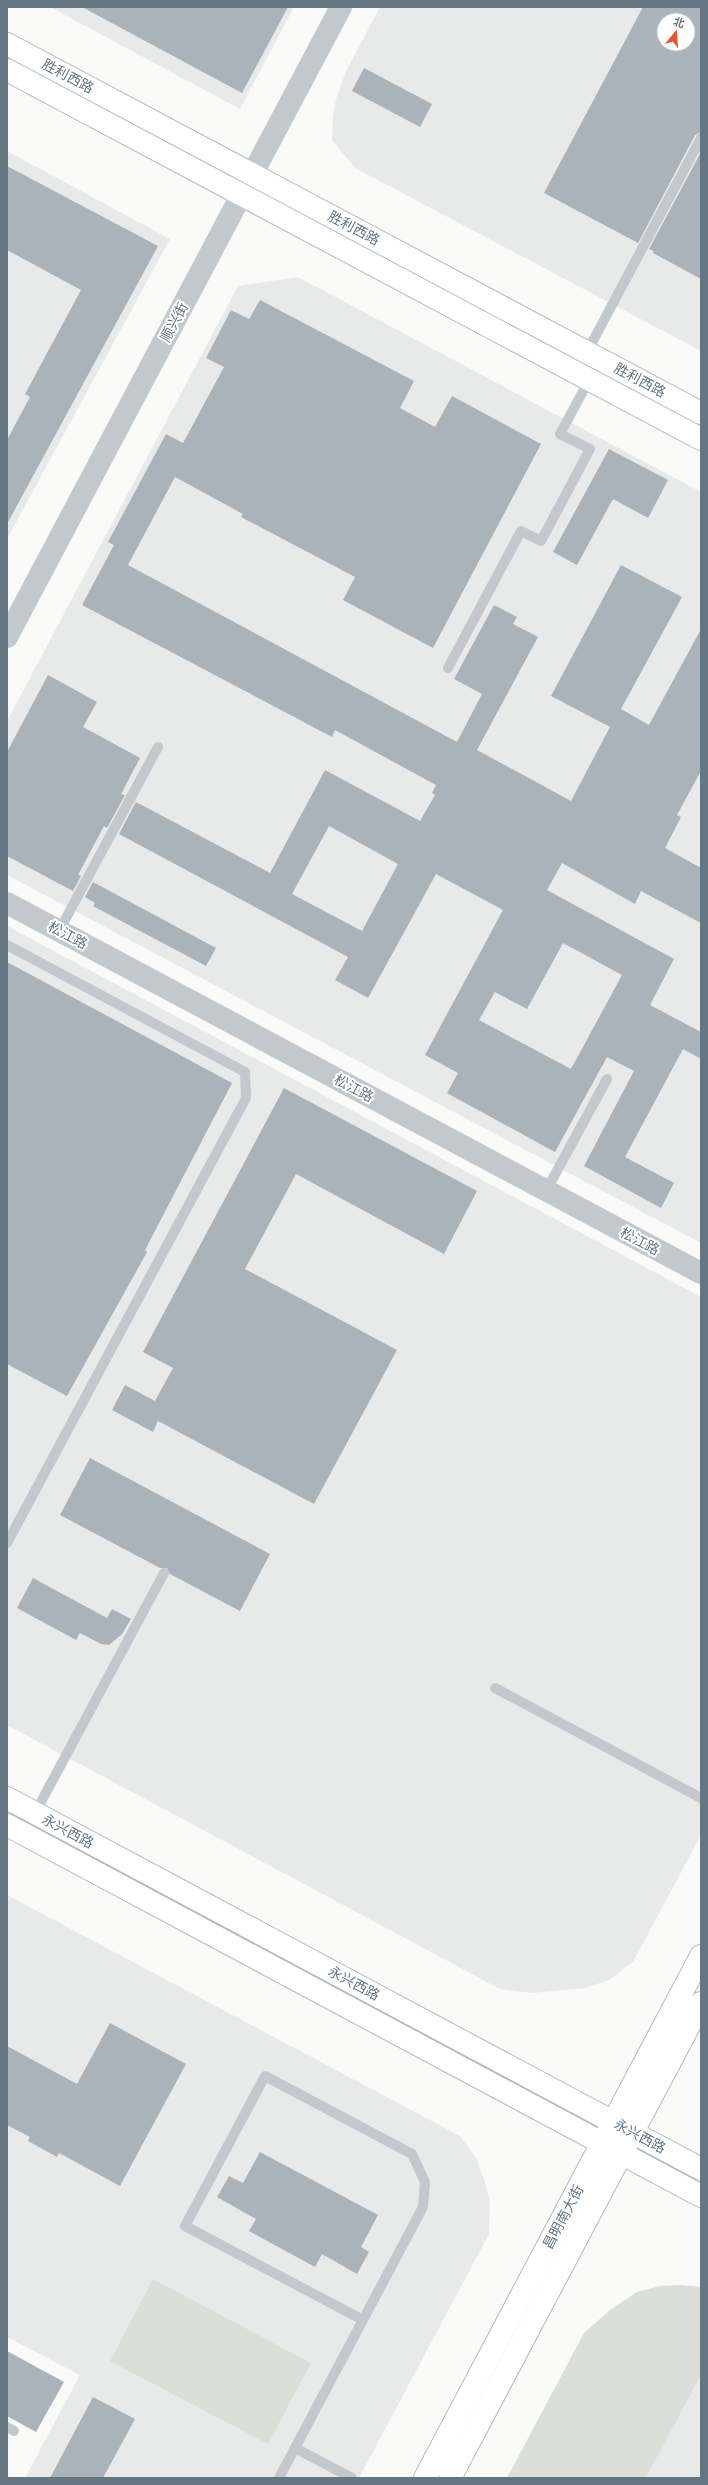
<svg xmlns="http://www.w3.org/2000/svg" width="708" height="2485" viewBox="0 0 708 2485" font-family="Overpass,'Noto Sans SC',sans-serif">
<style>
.built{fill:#e8e9e9;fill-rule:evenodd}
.green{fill:#dadfd7}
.building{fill:#aab3b9;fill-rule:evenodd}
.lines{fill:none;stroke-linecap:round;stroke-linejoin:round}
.secondary-casing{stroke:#b3babf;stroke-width:24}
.service{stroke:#c3c8cc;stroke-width:10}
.tertiary{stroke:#c3c8cc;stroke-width:22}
.secondary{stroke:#fff;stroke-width:22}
.labels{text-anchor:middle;stroke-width:4;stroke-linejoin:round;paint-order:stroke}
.street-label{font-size:14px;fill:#657683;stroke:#fff}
</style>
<rect width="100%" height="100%" fill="#fafaf8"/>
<path class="built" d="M50 7H294L240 109Z
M380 7H701V351L355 168 332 140 333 117 336 99 346 71ZM664 20H688V44H664Z
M7 151 170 239 7 539Z
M298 277 701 492V1243L7 875V721L238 286Z
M7 926 701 1297V1835L633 1962 609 1980 585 1988 532 1993 500 1989 7 1725Z
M7 1895 460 2136 476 2158 485 2182 490 2202 489 2234 359 2478H25L80 2375 7 2337Z
M701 2375V2478H646Z"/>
<path class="green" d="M153 2279 311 2363 268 2444 110 2361Z
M680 2285 701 2287V2375L646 2478H507L584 2333 610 2310 637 2292 660 2286Z"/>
<path class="building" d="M82 7H288L242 93Z
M643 7H701V132L695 135 638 243 544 193ZM664 20H688V44H664Z
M364 68 432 104 420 127 352 91Z
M701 152V279L653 253 654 251 649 249Z
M7 166 158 246 7 524V440L30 397 25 394 81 290 7 250Z
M260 300 414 381 400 408 435 427 452 396 541 444 433 648 343 600 355 577 241 517 243 514 175 477 128 565 457 742 482 694 454 679 494 605 517 617 513 624 538 637 477 750 571 801 610 727 551 696 621 565 682 597 621 709 649 725 701 629V771L677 815 681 817 665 848 701 868V923L641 891 635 904 562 863 547 890 674 959 650 1005 701 1032V1059L683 1049 625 1157 674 1183 661 1208 584 1166 634 1071 607 1057 555 1152 447 1093 458 1073 425 1055 503 910 436 874 368 998 335 980 348 957 119 834 136 802 270 873 325 770 420 821 435 795 432 793 436 785 335 730 332 737 82 605 114 545 108 542 166 434 183 443 224 367 206 358 231 310 249 319ZM329 826 398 864 362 931 292 894ZM563 943 622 975 571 1069 479 1020 495 992 527 1009Z
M609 449 668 480 648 518 613 499 577 565 553 552Z
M48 675 97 702 83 727 140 758 121 794 125 795 107 828 104 826 78 875 81 876 73 891 7 856V752Z
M93 882 216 948 206 966 93 906 95 903 85 897Z
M7 962 232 1083 145 1250 147 1252 67 1396 7 1364Z
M284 1088 477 1191 444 1254 296 1174 245 1269 397 1350 314 1504 158 1421 153 1432 112 1410 125 1385 155 1401 173 1368 143 1352Z
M90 1458 270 1554 240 1611 170 1574 167 1568H160L60 1515Z
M33 1578 107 1618 112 1609 131 1619 122 1634 109 1645 101 1644 80 1633 76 1640 17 1608Z
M110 2023 186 2064 120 2186 59 2153 57 2157 28 2141 30 2137 7 2125V2046L77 2084Z
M260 2152 378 2215 361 2247 369 2252 357 2274 322 2254 315 2267 249 2231 256 2219 217 2197 229 2176 243 2183Z
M7 2351 64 2382 36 2432 7 2416Z
M93 2397 135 2419 103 2478H50Z"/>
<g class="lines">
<defs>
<path id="secondary" d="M7 44 701 413
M7 70 701 439
M7 1798 701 2169
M7 1825 701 2196
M425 2478 701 1956
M450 2478 701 2003"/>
</defs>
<use href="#secondary" class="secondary-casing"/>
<path class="service" d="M587 352 701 138
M448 668 521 531 541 541 590 449 560 434 589 380
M59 931 158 747
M7 945 245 1072 246 1098 7 1543
M546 1191 607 1079
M495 1688 701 1798
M35 1813 164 1573
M7 2427 14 2431
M295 2448 352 2478
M279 2478 423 2207 425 2182 412 2154 265 2076 185 2226 363 2320"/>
<path class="tertiary" d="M7 637 341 7
M7 903 701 1273"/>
<use href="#secondary" class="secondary"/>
</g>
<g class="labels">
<g class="street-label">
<text transform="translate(68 76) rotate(28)" y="5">胜利西路</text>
<text transform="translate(354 228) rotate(28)" y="5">胜利西路</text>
<text transform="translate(174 322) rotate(-62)" y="5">顺兴街</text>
<text transform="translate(640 380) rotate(28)" y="5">胜利西路</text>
<text transform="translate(68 935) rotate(28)" y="5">松江路</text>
<text transform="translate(354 1088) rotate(28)" y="5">松江路</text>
<text transform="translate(640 1241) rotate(28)" y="5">松江路</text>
<text transform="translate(68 1831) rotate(28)" y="5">永兴西路</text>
<text transform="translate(354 1983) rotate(28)" y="5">永兴西路</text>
<text transform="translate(640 2136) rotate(28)" y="5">永兴西路</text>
<text transform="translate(563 2217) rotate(-62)" y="5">昌明南大街</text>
</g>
</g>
<rect width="708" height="2485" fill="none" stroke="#657683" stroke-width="16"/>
<g transform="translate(676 32) rotate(18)"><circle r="19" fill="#ffffff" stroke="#c1c8cd"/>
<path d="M0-3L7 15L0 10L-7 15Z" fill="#e4572e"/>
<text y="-6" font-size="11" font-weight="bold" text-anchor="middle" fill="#657683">北</text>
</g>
</svg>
